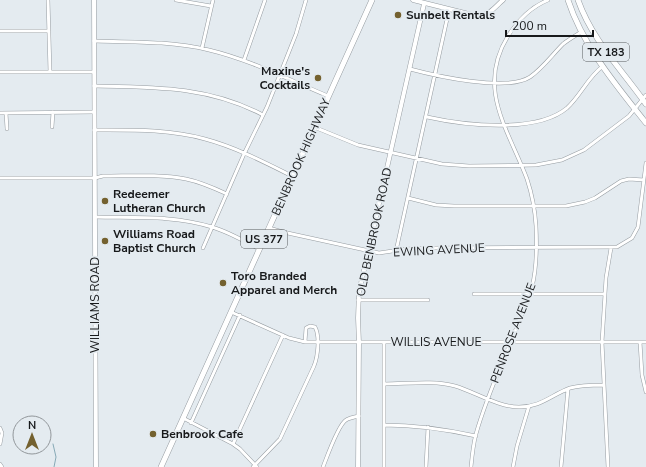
<svg xmlns="http://www.w3.org/2000/svg" width="646" height="467" viewBox="0 0 646 467" font-family="'Nunito Sans',sans-serif">
<style>
.lines{fill:none;stroke-linecap:round;stroke-linejoin:round}
.stream{stroke:#87a9b6;stroke-width:1}
.minor-casing{stroke:#969ca1;stroke-width:4}
.tertiary-casing{stroke:#969ca1;stroke-width:5}
.primary-casing{stroke:#969ca1;stroke-width:6}
.minor{stroke:#fff;stroke-width:3}
.tertiary{stroke:#fff;stroke-width:4}
.primary{stroke:#fff;stroke-width:5}
.poi-dot{fill:#74612f;stroke:#e4ebf0;stroke-width:1.5}
.labels{text-anchor:middle;stroke-width:3.5;stroke-linejoin:round;paint-order:stroke}
.shield{fill:#e4ebf0;stroke:#54585b;stroke-width:1}
.shield-label{font-size:11px;font-weight:bold;fill:#17191b}
.poi-label{font-size:12px;font-weight:bold;fill:#17191b;stroke:#e4ebf0;text-anchor:start}
.street-label{font-size:12px;fill:#17191b;stroke:#e4ebf0}
</style>
<rect width="100%" height="100%" fill="#e4ebf0"/>
<g class="lines">
<path class="stream" d="M53 444 56 457 54 467"/>
<defs>
<path id="minor" d="M48 0 50 72
M176 0 211 6
M0 31H49
M94 41C132 42 172 41 209 50 251 60 289 80 328 96
M202 48 213 0
M244 60 265 0
M410 69C436 76 507 92 530 77 543 68 552 55 563 44 568 40 575 36 581 32
M0 72H94
M94 86C154 87 209 86 263 115
M0 113 94 112
M6 113 7 129
M427 117C463 125 536 134 567 108 581 95 588 77 603 66
M52 127 53 112
M314 127 358 145 442 164 469 166 536 165 562 160 584 150 629 116 646 95
M94 130C131 130 169 129 205 139 235 147 264 162 292 176
M0 178H95L103 176C131 176 159 174 186 179 201 182 214 188 227 194
M408 198 436 205 454 206H566L585 202 595 198 621 181 629 179 644 180
M95 217C134 218 174 215 212 227 229 232 244 241 259 249
M269 228 283 232 379 253 406 249 433 248 617 247 632 238 638 227 646 163
M203 248 244 154 267 107 296 34 306 0
M396 251 449 10
M474 294H605
M358 300H428
M231 312 289 338 305 342H646
M640 342 642 375 646 392
M384 384C407 384 433 380 455 386 475 392 498 407 519 407 541 407 551 395 570 388 581 385 593 385 604 385
M183 418 233 444 240 449 257 467
M191 423 240 315
M384 425C417 425 444 429 476 436
M0 428 2 433 0 444
M233 444 283 335
M0 464 2 467
M253 467 280 439 314 366C318 356 320 336 315 327L310 326 306 328 305 342
M323 467C327 457 338 425 346 420 349 418 354 417 359 416
M384 467V342
M426 467 428 427
M471 467C472 456 473 445 476 434 486 398 502 364 516 329 521 315 528 301 532 287 537 267 537 246 536 226 535 210 532 194 527 179 508 129 476 88 508 36 518 20 531 7 548 0
M513 467 517 446 529 406
M561 467 568 389
M608 467 602 342 606 278 611 248"/>
<path id="tertiary" d="M94 0 96 467
M413 0 477 16C489 16 495 7 503 0
M358 467 359 343 358 318 359 292 424 4"/>
<path id="primary" d="M568 0C583 46 616 85 646 123
M578 0C592 40 622 70 646 104
M161 467 372 0"/>
</defs>
<use href="#minor" class="minor-casing"/>
<use href="#tertiary" class="tertiary-casing"/>
<use href="#primary" class="primary-casing"/>
<use href="#minor" class="minor"/>
<use href="#tertiary" class="tertiary"/>
<use href="#primary" class="primary"/>
</g>
<g class="poi-dot">
<circle cx="398" cy="15" r="4"/>
<circle cx="318" cy="78" r="4"/>
<circle cx="105" cy="201" r="4"/>
<circle cx="105" cy="241" r="4"/>
<circle cx="223" cy="283" r="4"/>
<circle cx="153" cy="434" r="4"/>
</g>
<g class="labels">
<g class="shield">
<rect x="583" y="43" width="46" height="18" rx="3"/>
<rect x="241" y="230" width="46" height="18" rx="3"/>
</g>
<g class="shield-label">
<text x="606" y="56">TX 183</text>
<text x="264" y="243">US 377</text>
</g>
<g class="poi-label">
<text x="406" y="19">Sunbelt Rentals</text>
<text x="310" y="75" text-anchor="end">Maxine's<tspan x="310" dy="14">Cocktails</tspan></text>
<text x="113" y="198">Redeemer<tspan x="113" dy="14">Lutheran Church</tspan></text>
<text x="113" y="238">Williams Road<tspan x="113" dy="14">Baptist Church</tspan></text>
<text x="231" y="280">Toro Branded<tspan x="231" dy="14">Apparel and Merch</tspan></text>
<text x="161" y="438">Benbrook Cafe</text>
</g>
<g class="street-label">
<text transform="translate(301 157) rotate(-66)" y="4">BENBROOK HIGHWAY</text>
<text transform="translate(374 232) rotate(-78)" y="4">OLD BENBROOK ROAD</text>
<text transform="translate(439 250) rotate(-3)" y="4">EWING AVENUE</text>
<text transform="translate(95 305) rotate(-90)" y="4">WILLIAMS ROAD</text>
<text transform="translate(513 333) rotate(-69)" y="4">PENROSE AVENUE</text>
<text x="436" y="346">WILLIS AVENUE</text>
</g>
</g>
<g transform="translate(32 435)"><circle r="19" fill="#e4ebf0" stroke="#92979b"/>
<path d="M0-3L7 15L0 10L-7 15Z" fill="#74612f"/>
<text y="-6" font-size="11" font-weight="bold" text-anchor="middle" fill="#17191b">N</text>
</g>
<path d="M506 30v6h87v-6" fill="none" stroke="#17191b" stroke-width="2"/>
<text x="512" y="30" font-size="12" fill="#17191b" stroke="#e4ebf0" stroke-width="3" paint-order="stroke">200 m</text>
</svg>
